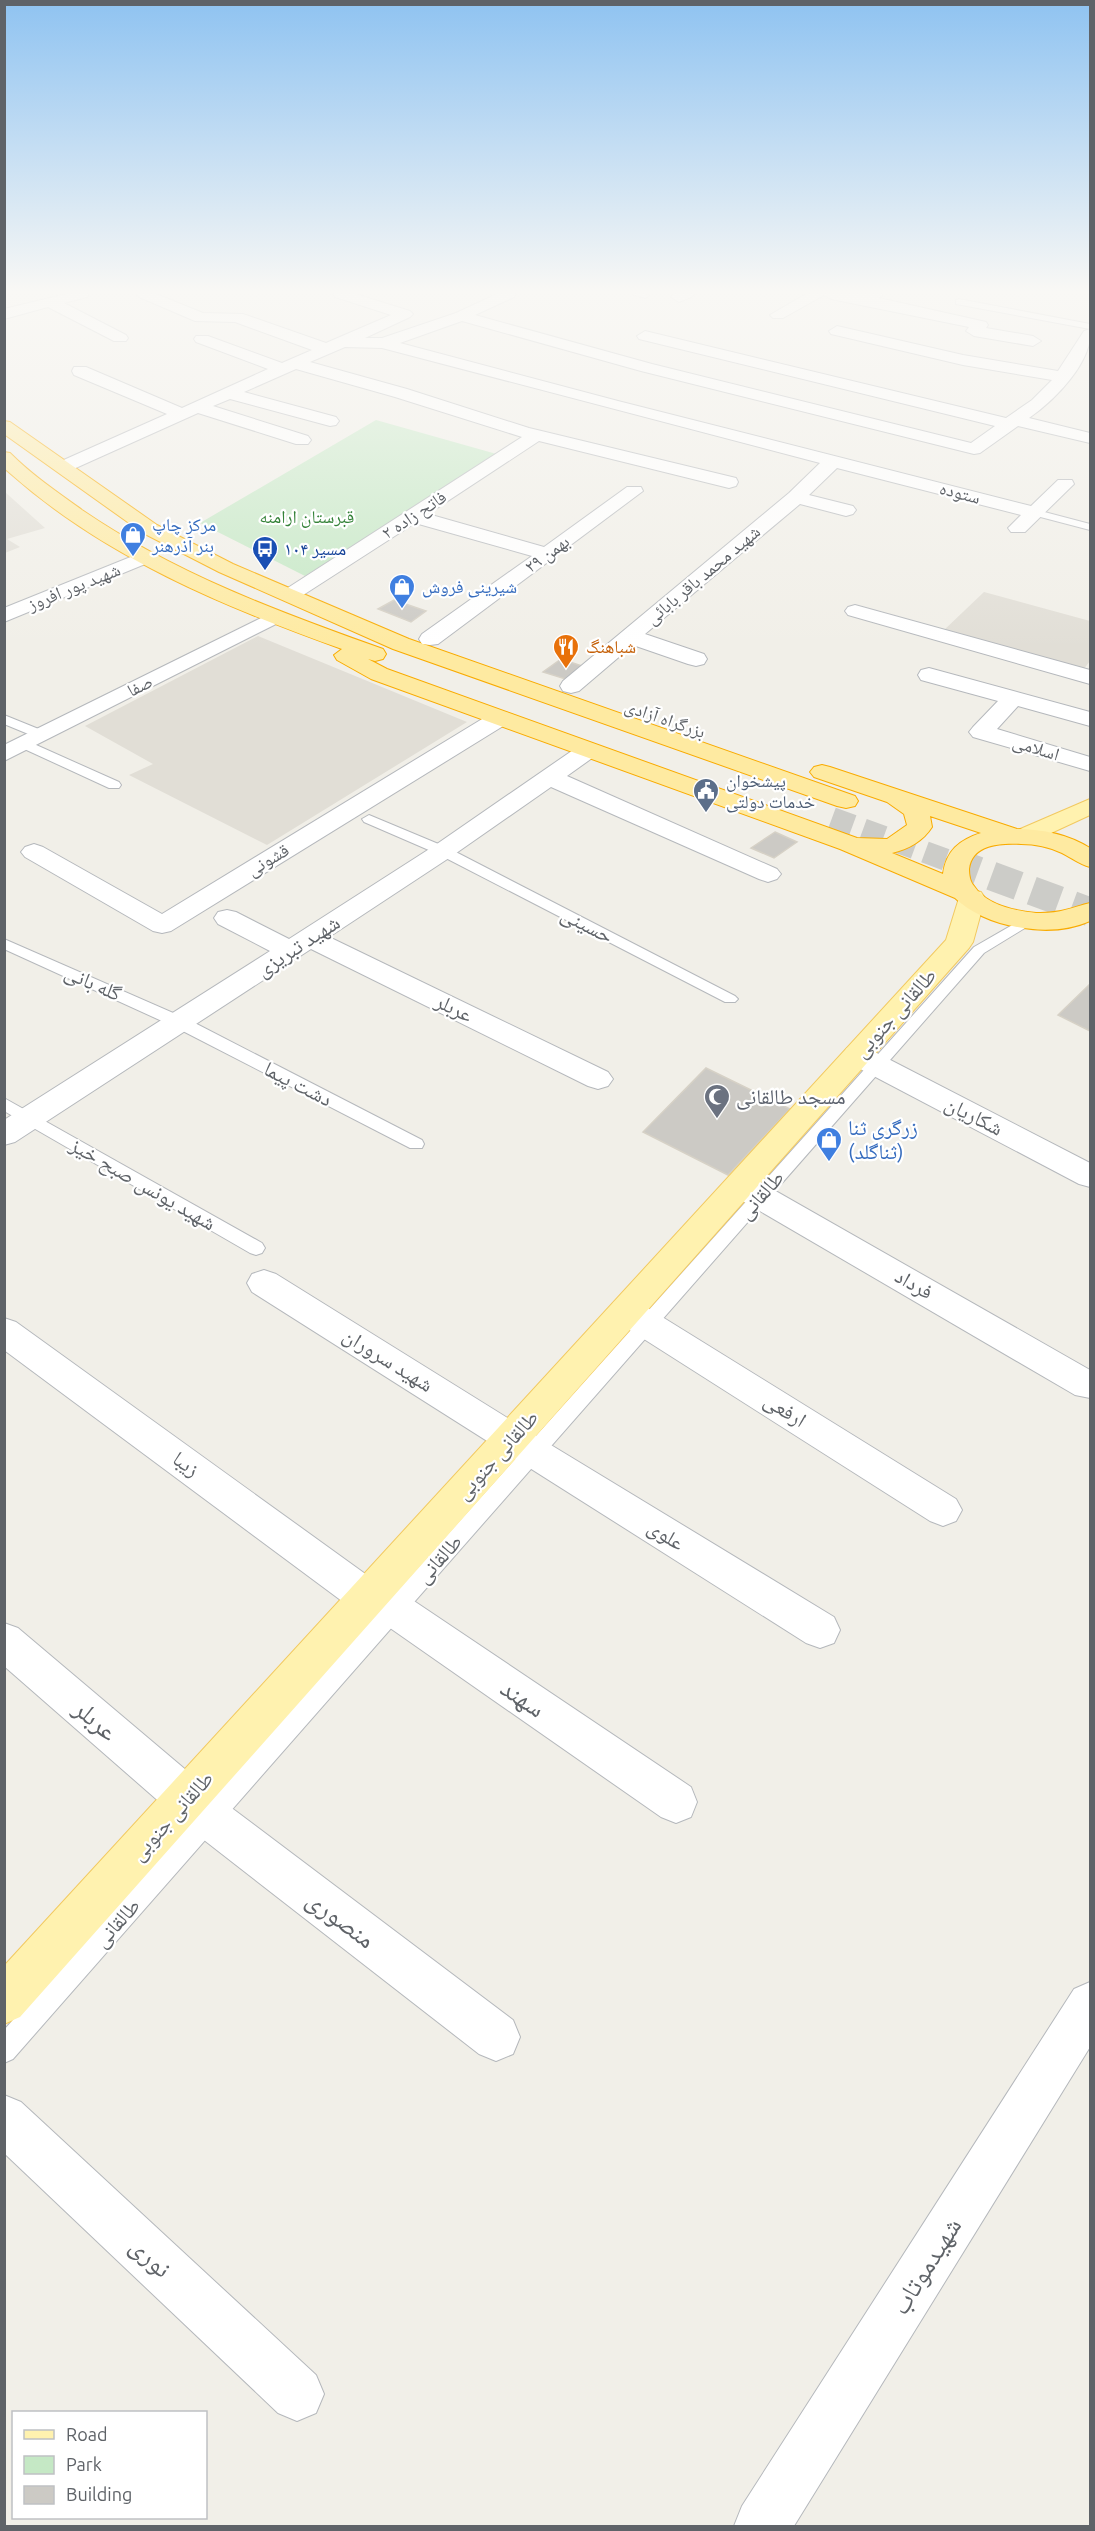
<svg xmlns="http://www.w3.org/2000/svg" width="1095" height="2531" viewBox="0 0 1095 2531" font-family="Ubuntu,'Noto Naskh Arabic',sans-serif">
<style>
.education{fill:#e1ded6}
.green{fill:#c5e8c5}
.building{fill:#cccac5;stroke:#d6d1c6;stroke-width:1.5}
.lines{fill:none;stroke-linecap:round;stroke-linejoin:round}
.trunk-tunnel-far1{stroke:#ccccc8;stroke-width:22;stroke-dasharray:22 11;stroke-linecap:butt}
.trunk-tunnel{stroke:#ccccc8;stroke-width:29;stroke-dasharray:29 14;stroke-linecap:butt}
.service-casing{stroke:#b5b8bc;stroke-width:2}
.minor-casing{stroke:#b5b8bc;stroke-width:2}
.primary-casing{stroke:#f2c960;stroke-width:2}
.trunk-casing{stroke:#f9ab00;stroke-width:2}
.service{fill:#fff;fill-rule:evenodd}
.minor{fill:#fff;fill-rule:evenodd}
.primary{fill:#fff2af;fill-rule:evenodd}
.trunk{fill:#feeaa1;fill-rule:evenodd}
.labels{text-anchor:middle;stroke-width:4.5;stroke-linejoin:round;paint-order:stroke}
.far-street-label{font-size:18px;fill:#5f6368;stroke:#fff}
.far-park-label{font-size:18px;fill:#348238;stroke:#fff}
.far-shop-label{font-size:18px;fill:#366cbe;stroke:#fff;text-anchor:start}
.far-transit-label{font-size:18px;fill:#164399;stroke:#fff;text-anchor:start}
.far-food-label{font-size:18px;fill:#c56008;stroke:#fff;text-anchor:start}
.far-service-label{font-size:18px;fill:#4e5e75;stroke:#fff;text-anchor:start}
.street-label{font-size:21px;fill:#5f6368;stroke:#fff}
.worship-label{font-size:21px;fill:#5b616d;stroke:#fff;text-anchor:start}
.shop-label{font-size:21px;fill:#366cbe;stroke:#fff;text-anchor:start}
.near-street-label{font-size:26px;fill:#5f6368;stroke:#fff}
</style>
<rect width="100%" height="100%" fill="#f1efe8"/>
<path class="education" d="M5 492 45 528 7 539 20 547 5 553Z
M984 592 1090 621V661L1083 670 943 631Z
M258 636 467 722 267 845 129 775 153 764 85 726Z"/>
<path class="green" d="M376 420 500 455 305 576 200 523Z"/>
<path class="building" d="M394 600 426 611 411 622 378 609Z
M561 659 588 668 572 681 543 672Z
M775 832 797 842 774 858 751 848Z
M1090 984V1031L1058 1015Z
M706 1068 790 1109 728 1175 643 1132Z"/>
<g class="lines">
<path class="trunk-tunnel-far1" d="M832 818 955 863"/>
<path class="trunk-tunnel" d="M951 861 1090 912"/>
<defs>
<path id="service" d="M632 294H645L649 296 645 298Z
M959 299 1090 324V329L956 304V300Z
M1033 509 1090 524V530L1029 514V510Z
M4 715 46 732 48 735 46 738H38L4 724Z
M25 740 119 782 121 785 119 788H109L20 747 19 744 20 741Z
M369 815 448 848 735 996 738 999 735 1002H725L438 854 364 822 362 819Z
M1028 916 1033 917 1035 920 1033 923 984 953 13 2059 4 2063V2030L974 947Z
M4 939 187 1019 422 1140 424 1144 422 1148H410L175 1027 4 949Z
M4 1098 262 1243 265 1248 262 1253 256 1255 250 1253 4 1111Z"/>
<path id="minor" d="M66 294H89L87 297 64 303 126 335 128 338 126 341H114L48 307 4 319V309Z
M136 294H156L203 313 243 314 326 343 391 315 335 297 333 294H355L410 311 413 314 410 317 365 338H382L456 313 497 294H516L514 297 475 315 652 364 971 443 995 426 639 339 637 336 645 331 1006 418 1032 400 1052 380 963 365 831 334 829 331 837 326 963 355 1058 371 1084 331 1090 329C1094 361 1054 401 1029 418L1090 433V443L1018 426 980 453 974 454 641 371 462 321 400 343 618 401 1031 506 1058 480H1072L1074 484 1025 532H1011L1008 528 1021 515 837 468 809 495 853 506 856 510 853 514 846 516 800 504 645 634 704 654 707 659 704 664 696 666 688 664 633 645 579 691 571 693 563 691 560 686 563 681 789 493 820 463 382 348 345 347 310 362 407 389 529 428 736 478 738 482 736 486 729 488 539 441 428 514 544 547 627 487H641L643 491 438 644 430 645 422 644 419 639 422 634 532 556 415 523 297 599 290 601 283 599 280 595 283 591 522 437 395 397 296 369 244 392 336 417 339 421 336 425 330 426 230 399 213 406 308 436 311 440 308 444H296L198 413 69 471H57L54 467 57 463 167 414 74 375 72 371 74 367H86L182 408 268 369 196 342 194 339 196 336H208L282 363 312 350 235 322 195 321 139 297Z
M674 294H694L691 297 679 302 671 297Z
M806 294H883L879 298 986 322 988 325 986 328 1033 336 1041 341 1033 346 974 336 966 331 969 327 831 299 824 295 783 318H773L770 315Z
M143 552 150 554 153 558 150 562 4 622V608Z
M855 605 1090 670V684L848 615 845 611 848 607Z
M275 611 282 613 286 617 282 621 4 761V745Z
M929 668 1090 712V726L1018 706 997 729 1090 757V771L973 737 969 732 973 727 998 701 921 680 918 675 921 670Z
M500 711 508 713 511 718 508 723 171 931 162 933 153 931 25 857 21 852 25 847 34 844 43 847 162 914 492 713Z
M587 744 595 746 599 751 595 756 567 776 777 869 781 874 777 879 768 882 759 879 551 787 452 856 329 937 608 1072 613 1079 608 1086 598 1089 588 1086 311 949 15 1142 4 1145V1120L270 951 218 924 214 918 218 912 227 910 236 912 289 939 434 846 579 746Z
M857 1045 867 1048 1090 1163V1187L1079 1184 847 1062 842 1055 847 1048Z
M740 1174 751 1177 1090 1370V1398L1075 1395 729 1193 724 1185 729 1177Z
M264 1270 276 1274 546 1442 834 1617 840 1630 834 1643 820 1648 806 1643 252 1292 247 1283 252 1274Z
M626 1298 638 1302 956 1499 962 1510 956 1521 943 1526 930 1521 614 1320 609 1311 614 1302Z
M4 1318 16 1322 382 1586 408 1597 691 1787 697 1802 691 1817 676 1823 661 1817 380 1621 354 1610 4 1350Z
M4 1623 18 1628 225 1803 513 2020 520 2037 513 2054 496 2061 479 2054 195 1833 4 1666Z
M1090 1982V2047L794 2526H734L742 2506 1074 1989Z
M4 2095 21 2102 316 2375 324 2394 316 2413 297 2421 278 2413 4 2153Z"/>
<path id="primary" d="M1090 799V815L1036 840 1027 843 1018 840 1014 835 1018 830Z
M972 890 981 892 985 898 973 942 969 948 20 2017 4 2024V1966L946 940 959 898 963 892Z"/>
<path id="trunk" d="M4 421 10 422 157 525 233 564 409 639 855 796 858 801 855 806 846 808 837 806 393 649 219 572 143 533 4 434Z
M4 452 10 453C32 475 57 492 82 510 174 573 278 612 383 649L386 654 383 659 375 661 368 659 387 669 857 838 887 839 907 825 904 814 887 802 814 777 810 772 814 767 822 765 830 767 1017 829C1043 829 1069 835 1090 848V867C1079 864 1072 858 1062 853 1049 847 1035 844 1021 844 1001 843 972 844 969 869 969 874 970 882 974 886 986 905 1016 911 1036 913 1058 914 1070 908 1090 903V921C1051 939 986 928 955 898L840 849 371 679 337 660 334 655 342 649C225 607 106 558 11 474L4 468ZM930 816 981 833C959 840 946 851 943 874L892 853C909 849 923 841 932 827Z"/>
</defs>
<use href="#service" class="service-casing"/>
<use href="#minor" class="minor-casing"/>
<use href="#primary" class="primary-casing"/>
<use href="#trunk" class="trunk-casing"/>
<use href="#service" class="service"/>
<use href="#minor" class="minor"/>
<use href="#primary" class="primary"/>
<use href="#trunk" class="trunk"/>
</g>
<linearGradient id="sky" x2="0" y2="1"><stop stop-color="#8fc3f1"/><stop offset="0.45" stop-color="#f9f8f5"/><stop offset="1" stop-color="#f9f8f5" stop-opacity="0"/></linearGradient>
<rect width="1095" height="648" fill="url(#sky)"/>
<defs>
<symbol id="shop-pin" viewBox="-11 -11 22 30"><path d="M0 17L-7.5 6A9.5 9.5 0 1 1 7.5 6Z" fill="#3f7fe0" stroke="#fff"/><path d="M-5-2.5h2.3a2.7 3.5 0 0 1 5.4 0H5L5.5 6h-11ZM-1.5-2.5h3a1.5 2.3 0 0 0-3 0Z" fill="#fff"/></symbol>
<symbol id="bus-pin" viewBox="-11 -11 22 30"><path d="M0 17L-7.5 6A9.5 9.5 0 1 1 7.5 6Z" fill="#1a4fb4" stroke="#fff"/><path d="M-5-6H5V4H4V6H2V4H-2V6H-4V4H-5ZM-3.5-4V0h7V-4ZM-3.5 1.2v1.5H-2V1.2ZM2 1.2v1.5H3.5V1.2Z" fill="#fff"/></symbol>
<symbol id="restaurant-pin" viewBox="-11 -11 22 30"><path d="M0 17L-7.5 6A9.5 9.5 0 1 1 7.5 6Z" fill="#e8710a" stroke="#fff"/><path d="M-5-6h1v4h1v-4h1v4h1v-4h1v5L-1.5 .5V6h-2V.5L-5-1ZM5-6V6H3V1.5H1.5Q1.5-4 5-6Z" fill="#fff"/></symbol>
<symbol id="civic-pin" viewBox="-11 -11 22 30"><path d="M0 17L-7.5 6A9.5 9.5 0 1 1 7.5 6Z" fill="#5c6f8a" stroke="#fff"/><path d="M-.6-6.5H3V-4.5H.6V-3L4-1V1h2V6H-6V1h2V-1L-.6-3ZM-1.2 2.5V6h2.4V2.5Z" fill="#fff"/></symbol>
<symbol id="mosque-pin" viewBox="-11 -11 22 30"><path d="M0 17L-7.5 6A9.5 9.5 0 1 1 7.5 6Z" fill="#6b7280" stroke="#fff"/><path d="M3.5-4.9A6 6 0 1 0 3.5 4.9A5 5 0 1 1 3.5-4.9Z" fill="#fff"/></symbol>
</defs>
<g fill-rule="evenodd">
<use href="#shop-pin" x="118" y="520" width="30" height="40"/>
<use href="#bus-pin" x="250" y="534" width="30" height="40"/>
<use href="#shop-pin" x="387" y="572" width="30" height="40"/>
<use href="#restaurant-pin" x="551" y="632" width="30" height="40"/>
<use href="#civic-pin" x="691" y="776" width="30" height="40"/>
<use href="#mosque-pin" x="702" y="1082" width="30" height="40"/>
<use href="#shop-pin" x="814" y="1125" width="30" height="40"/>
</g>
<g class="labels">
<g class="far-street-label">
<text transform="translate(960 493) rotate(15)" y="6">ستوده</text>
<text transform="translate(414 515) rotate(-33)" y="6">فاتح زاده ۲</text>
<text transform="translate(547 554) rotate(-36)" y="6">۲۹ بهمن</text>
<text transform="translate(703 575) rotate(-40)" y="6">شهید محمد باقر بابائی</text>
<text transform="translate(74 587) rotate(-22)" y="6">شهید پور افروز</text>
<text transform="translate(140 686) rotate(-27)" y="6">صفا</text>
<text transform="translate(665 719) rotate(19)" y="6">بزرگراه آزادی</text>
<text transform="translate(1036 748) rotate(17)" y="6">اسلامی</text>
<text transform="translate(268 860) rotate(-31)" y="6">قشونی</text>
</g>
<g class="far-park-label">
<text x="307" y="523">قبرستان ارامنه</text>
</g>
<g class="far-shop-label">
<text x="152" y="531">مرکز چاپ<tspan x="152" dy="21">بنر آذرهنر</tspan></text>
<text x="422" y="593">شیرینی فروش</text>
</g>
<g class="far-transit-label">
<text x="284" y="555">مسیر ۱۰۴</text>
</g>
<g class="far-food-label">
<text x="586" y="653">شباهنگ</text>
</g>
<g class="far-service-label">
<text x="726" y="787">پیشخوان<tspan x="726" dy="21">خدمات دولتی</tspan></text>
</g>
<g class="street-label">
<text transform="translate(587 925) rotate(27)" y="7">حسینی</text>
<text transform="translate(298 946) rotate(-33)" y="7">شهید تبریزی</text>
<text transform="translate(93 983) rotate(24)" y="7">گله بانی</text>
<text transform="translate(454 1008) rotate(26)" y="7">عربلر</text>
<text transform="translate(895 1013) rotate(-48)" y="7">طالقانی جنوبی</text>
<text transform="translate(298 1084) rotate(27)" y="7">دشت پیما</text>
<text transform="translate(974 1116) rotate(27)" y="7">شکاریان</text>
<text transform="translate(143 1184) rotate(30)" y="7">شهید یونس صبح خیز</text>
<text transform="translate(761 1195) rotate(-48)" y="7">طالقانی</text>
<text transform="translate(914 1284) rotate(30)" y="7">فرداد</text>
<text transform="translate(388 1360) rotate(32)" y="7">شهید سروران</text>
<text transform="translate(785 1410) rotate(32)" y="7">ارفعی</text>
<text transform="translate(497 1455) rotate(-48)" y="7">طالقانی جنوبی</text>
<text transform="translate(186 1464) rotate(36)" y="7">زیبا</text>
<text transform="translate(666 1535) rotate(32)" y="7">علوی</text>
<text transform="translate(439 1559) rotate(-48)" y="7">طالقانی</text>
<text transform="translate(172 1816) rotate(-48)" y="7">طالقانی جنوبی</text>
<text transform="translate(117 1923) rotate(-48)" y="7">طالقانی</text>
</g>
<g class="worship-label">
<text x="736" y="1104">مسجد طالقانی</text>
</g>
<g class="shop-label">
<text x="848" y="1135">زرگری ثنا<tspan x="848" dy="24">(ثناگلد)</tspan></text>
</g>
<g class="near-street-label">
<text transform="translate(523 1698) rotate(34)" y="9">سهند</text>
<text transform="translate(96 1720) rotate(41)" y="9">عربلر</text>
<text transform="translate(341 1919) rotate(37)" y="9">منصوری</text>
<text transform="translate(151 2257) rotate(43)" y="9">نوری</text>
<text transform="translate(926 2266) rotate(-58)" y="9">شهیدموتاب</text>
</g>
</g>
<rect width="1095" height="2531" fill="none" stroke="#5f6368" stroke-width="12"/>
<rect x="12" y="2411" width="195" height="108" fill="#ffffff" stroke="#bfc1c3" stroke-width="1.5"/>
<rect x="24" y="2430" width="30" height="9" fill="#fff2af" stroke="#bfc1c3" stroke-width="1.5"/>
<text x="66" y="2441" font-size="18" fill="#5f6368">Road</text>
<rect x="24" y="2456" width="30" height="18" fill="#c5e8c5" stroke="#bfc1c3" stroke-width="1.5"/>
<text x="66" y="2471" font-size="18" fill="#5f6368">Park</text>
<rect x="24" y="2486" width="30" height="18" fill="#cccac5" stroke="#bfc1c3" stroke-width="1.5"/>
<text x="66" y="2501" font-size="18" fill="#5f6368">Building</text>
</svg>
